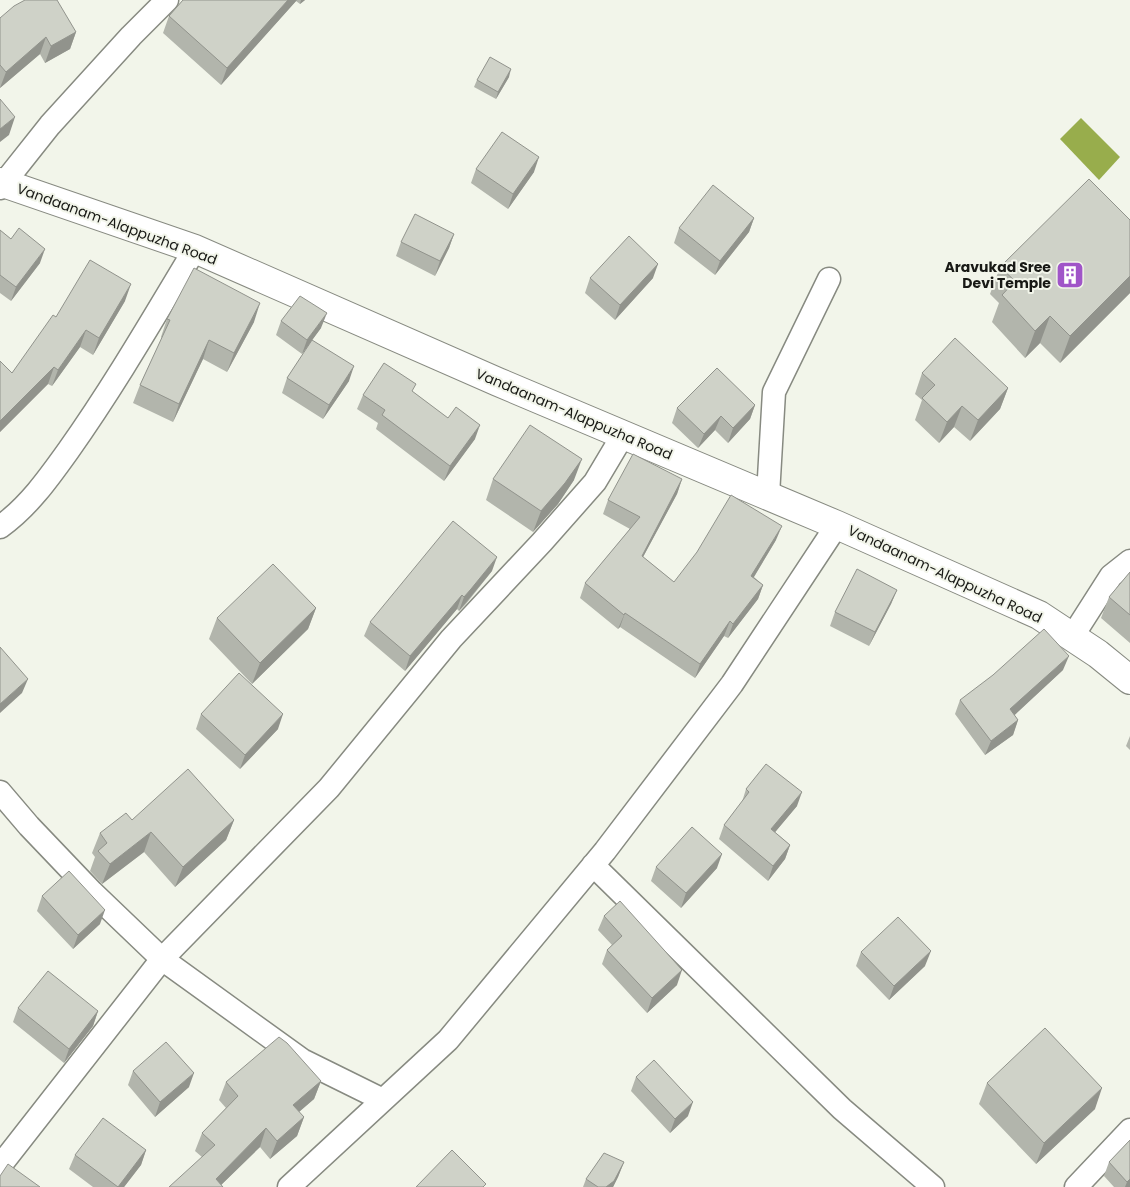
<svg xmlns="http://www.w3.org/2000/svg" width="1130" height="1187" viewBox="0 0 1130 1187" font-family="Poppins,sans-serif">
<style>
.water{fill:#98ad4c}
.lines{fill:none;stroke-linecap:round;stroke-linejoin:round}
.minor-casing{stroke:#878a81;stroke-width:25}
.secondary-casing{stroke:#878a81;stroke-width:30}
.minor{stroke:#fff;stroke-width:22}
.secondary{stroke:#fff;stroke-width:28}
.wall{fill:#b2b5ac}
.shaded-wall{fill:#91938c}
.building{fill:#cfd2c8;stroke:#91938c}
.labels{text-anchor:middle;stroke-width:4;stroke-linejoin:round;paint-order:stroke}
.street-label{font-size:14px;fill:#181915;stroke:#f2f5ea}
.poi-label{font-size:14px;font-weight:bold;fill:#181915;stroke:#f2f5ea;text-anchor:end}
</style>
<rect width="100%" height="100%" fill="#f2f5ea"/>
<path class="water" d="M1081 118 1120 157 1099 180 1060 139Z"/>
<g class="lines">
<defs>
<path id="minor" d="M0 188 50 125 131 36 167 0
M768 495 774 392 829 279
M0 527C28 507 48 479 68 451 114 386 154 317 195 249
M1072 637 1111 576 1130 561
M0 792 29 826 92 892 162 959 302 1060 383 1100
M593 865 842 1109 933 1187
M0 1166 162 959 329 788 451 639 542 542 595 482 623 435
M289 1187 448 1040 605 851 732 684 837 525
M1076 1187 1130 1130"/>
<path id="secondary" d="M0 182 195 249 498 382 837 525 1039 615 1098 654 1130 680"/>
</defs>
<use href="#minor" class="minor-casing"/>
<use href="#secondary" class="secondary-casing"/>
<use href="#minor" class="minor"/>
<use href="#secondary" class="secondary"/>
</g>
<path class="wall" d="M183 0H305L300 4 296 1 221 85 163 33 169 16Z
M0 18 76 32 70 49 45 63 40 54 0 88Z
M509 77 496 99 474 87 477 80Z
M476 169 534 172 508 209 471 183Z
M754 218 749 232 715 275 674 243 679 228Z
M1130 220V293L1060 363 1040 343 1025 358 992 322 999 303 990 294 1000 267Z
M0 230 40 263 11 301 0 293Z
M454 234 449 248 435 276 396 256 401 242Z
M590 278H653L615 320 585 293Z
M125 301 93 355 80 347 52 386 48 384 0 432V361L12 373 56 317Z
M167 319 254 322 227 372 203 359 173 422 133 403 140 385 162 338 161 337Z
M281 321 321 328 312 340 349 381 323 419 282 393 287 378 310 344 302 354 276 335Z
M922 373 1008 388 1000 409 970 441 954 427 939 443 915 420 922 400 915 394Z
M413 392 475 439 444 481 376 429 378 423 357 409 363 395Z
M755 405 750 419 728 443 715 430 698 448 672 423 677 408Z
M493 479 574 480 558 504 533 532 486 500Z
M682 479 677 494 643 557 674 582 776 540 754 577 763 585 758 599 728 638 724 636 695 678 620 627 618 629 580 598 585 583 630 529 603 514 608 500Z
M492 571 466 604 459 611 457 609 405 671 364 636 370 622Z
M1130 572V643L1101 618 1109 597Z
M897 590 891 604 869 646 830 626 835 612Z
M316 608 308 629 252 684 209 639 217 618Z
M1063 670 1014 715 1018 720 1013 735 985 755 955 714 960 700Z
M201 714 278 729 240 769 196 729Z
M1130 736V750L1126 746Z
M746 789 797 806 775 832 790 845 785 859 768 881 719 839 724 825 742 802Z
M132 820H234L226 840 175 887 144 852 102 884 90 871 95 857 92 853 100 833Z
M656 867 717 868 681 908 651 881Z
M42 896 100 924 73 949 37 911Z
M604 916 677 985 647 1013 602 964 607 950 612 945 598 930Z
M861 952 925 966 889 1000 856 966Z
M18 1008 98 1011 93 1026 64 1063 13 1022Z
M133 1071 189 1087 155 1117 128 1085Z
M636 1077 688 1116 670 1133 631 1091Z
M321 1081 314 1099 299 1112 304 1117 297 1136 270 1159 260 1147 221 1185 202 1157 195 1151 202 1133 226 1108 219 1100 226 1082Z
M987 1083 1095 1109 1036 1164 979 1104Z
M1130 1140V1187H1114L1104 1176 1109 1162Z
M146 1150 141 1165 124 1187H93L69 1169 75 1155Z
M624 1162 618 1177 613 1187H583L586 1179Z"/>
<path class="shaded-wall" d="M288 0H297L221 85 227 68Z
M301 0H305L300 4Z
M76 32 70 49 45 63 51 46Z
M46 37 40 54 0 88 6 72Z
M511 69 509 77 496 99 498 92Z
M15 117 9 135 0 142V129Z
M539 157 534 172 508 209 513 194Z
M754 218 749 232 715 275 720 261Z
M454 234 449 248 435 276 440 261Z
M45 249 40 263 11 301 16 287Z
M658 264 653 278 615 320 620 305Z
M1130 276V293L1060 363 1070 336Z
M131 284 125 301 93 355 99 338Z
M260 303 254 322 227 372 234 353Z
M327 313 321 328 302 354 307 340Z
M1050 316 1040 343 1025 358 1035 331Z
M86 330 80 347 52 386 58 370Z
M209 340 203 359 173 422 179 404Z
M354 366 349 381 323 419 329 405Z
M54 367 48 384 0 432V421Z
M1008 388 1000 409 970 441 978 420Z
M755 405 750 419 728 443 733 428Z
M962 406 954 427 939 443 947 422Z
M721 416 715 430 698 448 704 434Z
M480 425 475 439 444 481 450 466Z
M582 459 574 480 558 504 533 532 541 511Z
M682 479 677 494 636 570 642 556Z
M782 526 776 540 746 590 751 576Z
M497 557 492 571 459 611 464 597Z
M763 585 758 599 728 638 733 624Z
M897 590 891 604 869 646 875 632Z
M462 595 457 609 405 671 410 656Z
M316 608 308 629 252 684 260 663Z
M625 613 620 627 618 629 624 615Z
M730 621 724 636 695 678 700 664Z
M1069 656 1063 670 1005 724 1010 709Z
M28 679 22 693 0 713V704Z
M283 714 278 729 240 769 245 755Z
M1018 720 1013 735 985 755 991 741Z
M802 792 797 806 766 843 771 829Z
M234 820 226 840 175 887 183 867Z
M151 832 144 852 102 884 110 864Z
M790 845 785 859 768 881 773 866Z
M722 854 717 868 681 908 686 893Z
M105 910 100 924 73 949 78 935Z
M931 951 925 966 889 1000 894 986Z
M682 970 677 985 647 1013 652 998Z
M98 1011 93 1026 64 1063 69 1049Z
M194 1073 189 1087 155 1117 160 1102Z
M321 1081 314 1099 286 1123 293 1105Z
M1102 1088 1095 1109 1036 1164 1044 1143Z
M693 1102 688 1116 670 1133 675 1119Z
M304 1117 297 1136 270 1159 277 1141Z
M266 1128 260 1147 219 1187 216 1179Z
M146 1150 141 1165 124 1187H118Z
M624 1162 618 1177 613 1187H606Z
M1130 1179V1187H1125L1127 1182Z"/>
<path class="building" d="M25 0H57L76 32 51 46 46 37 6 72 0 65V18L14 6Z
M183 0H288L227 68 169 16Z
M490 57 511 69 498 92 477 80Z
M0 99 15 117 0 129Z
M502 132 539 157 513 194 476 169Z
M1089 179 1130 220V276L1070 336 1050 316 1035 331 1002 295 1015 281 1000 267Z
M713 185 754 218 720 261 679 228Z
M415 214 454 234 440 261 401 242Z
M19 228 45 249 16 287 0 275V230L11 239Z
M629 236 658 264 620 305 590 278Z
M90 260 131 284 99 338 86 330 58 370 54 367 0 421V361L12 373 53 315 56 317Z
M194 268 260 303 234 353 209 340 179 404 140 385 170 320 167 319Z
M300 296 327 313 307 340 281 321Z
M955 338 1008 388 978 420 962 406 947 422 922 398 935 385 922 373Z
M312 340 354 366 329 405 287 378Z
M384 363 416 384 412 391 448 418 456 407 480 425 450 466 382 415 385 410 363 395Z
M717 368 755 405 733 428 721 416 704 434 677 408Z
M530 425 582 459 565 483 541 511 493 479Z
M633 454 682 479 642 556 674 582 697 552 731 495 782 526 751 576 763 585 733 624 730 621 700 664 625 613 624 615 585 583 640 517 608 500Z
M453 521 497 557 471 589 464 597 462 595 410 656 370 622Z
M273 564 316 608 260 663 217 618Z
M857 569 897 590 875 632 835 612Z
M1130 572V615L1109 597Z
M1044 629 1069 656 1010 709 1018 720 991 741 960 700 993 675Z
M0 647 28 679 0 704Z
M239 673 283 714 245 755 201 714Z
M766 764 802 792 771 829 790 845 773 866 724 825 749 792 746 789Z
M188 769 234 820 183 867 151 832 110 864 98 851 107 843 100 833 126 813 132 820Z
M692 827 722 854 686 893 656 867Z
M69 871 105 910 78 935 42 896Z
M620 901 682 970 652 998 607 950 622 936 604 916Z
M898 917 931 951 894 986 861 952Z
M48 971 98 1011 69 1049 18 1008Z
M1045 1028 1102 1088 1044 1143 987 1083Z
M279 1037 287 1043 321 1081 293 1105 304 1117 277 1141 266 1128 216 1179 223 1187H169L215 1145 202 1133 238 1096 226 1082Z
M166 1042 194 1073 160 1102 133 1071Z
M654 1060 693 1102 675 1119 636 1077Z
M103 1118 146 1150 118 1187 75 1155Z
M1130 1140V1179L1127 1182 1109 1162Z
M452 1150 486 1184 483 1187H416Z
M604 1153 624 1162 614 1181 606 1187H598L586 1179Z
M8 1164 40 1187H0V1176Z"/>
<defs>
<symbol id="building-square" viewBox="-11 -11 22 22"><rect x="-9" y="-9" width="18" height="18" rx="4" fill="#a055c8" stroke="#f2f5ea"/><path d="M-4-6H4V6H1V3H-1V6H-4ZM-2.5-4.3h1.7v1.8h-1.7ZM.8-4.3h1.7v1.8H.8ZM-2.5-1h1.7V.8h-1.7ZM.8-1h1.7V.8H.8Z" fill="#fff"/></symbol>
</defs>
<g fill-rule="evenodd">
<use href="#building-square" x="1054" y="259" width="32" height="32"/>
</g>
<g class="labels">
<g class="street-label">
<text transform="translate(117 224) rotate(20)" y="5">Vandaanam-Alappuzha Road</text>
<text transform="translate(574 414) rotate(23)" y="5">Vandaanam-Alappuzha Road</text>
<text transform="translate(945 574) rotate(25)" y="5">Vandaanam-Alappuzha Road</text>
</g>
<g class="poi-label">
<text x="1051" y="272">Aravukad Sree<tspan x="1051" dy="16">Devi Temple</tspan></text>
</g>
</g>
</svg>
